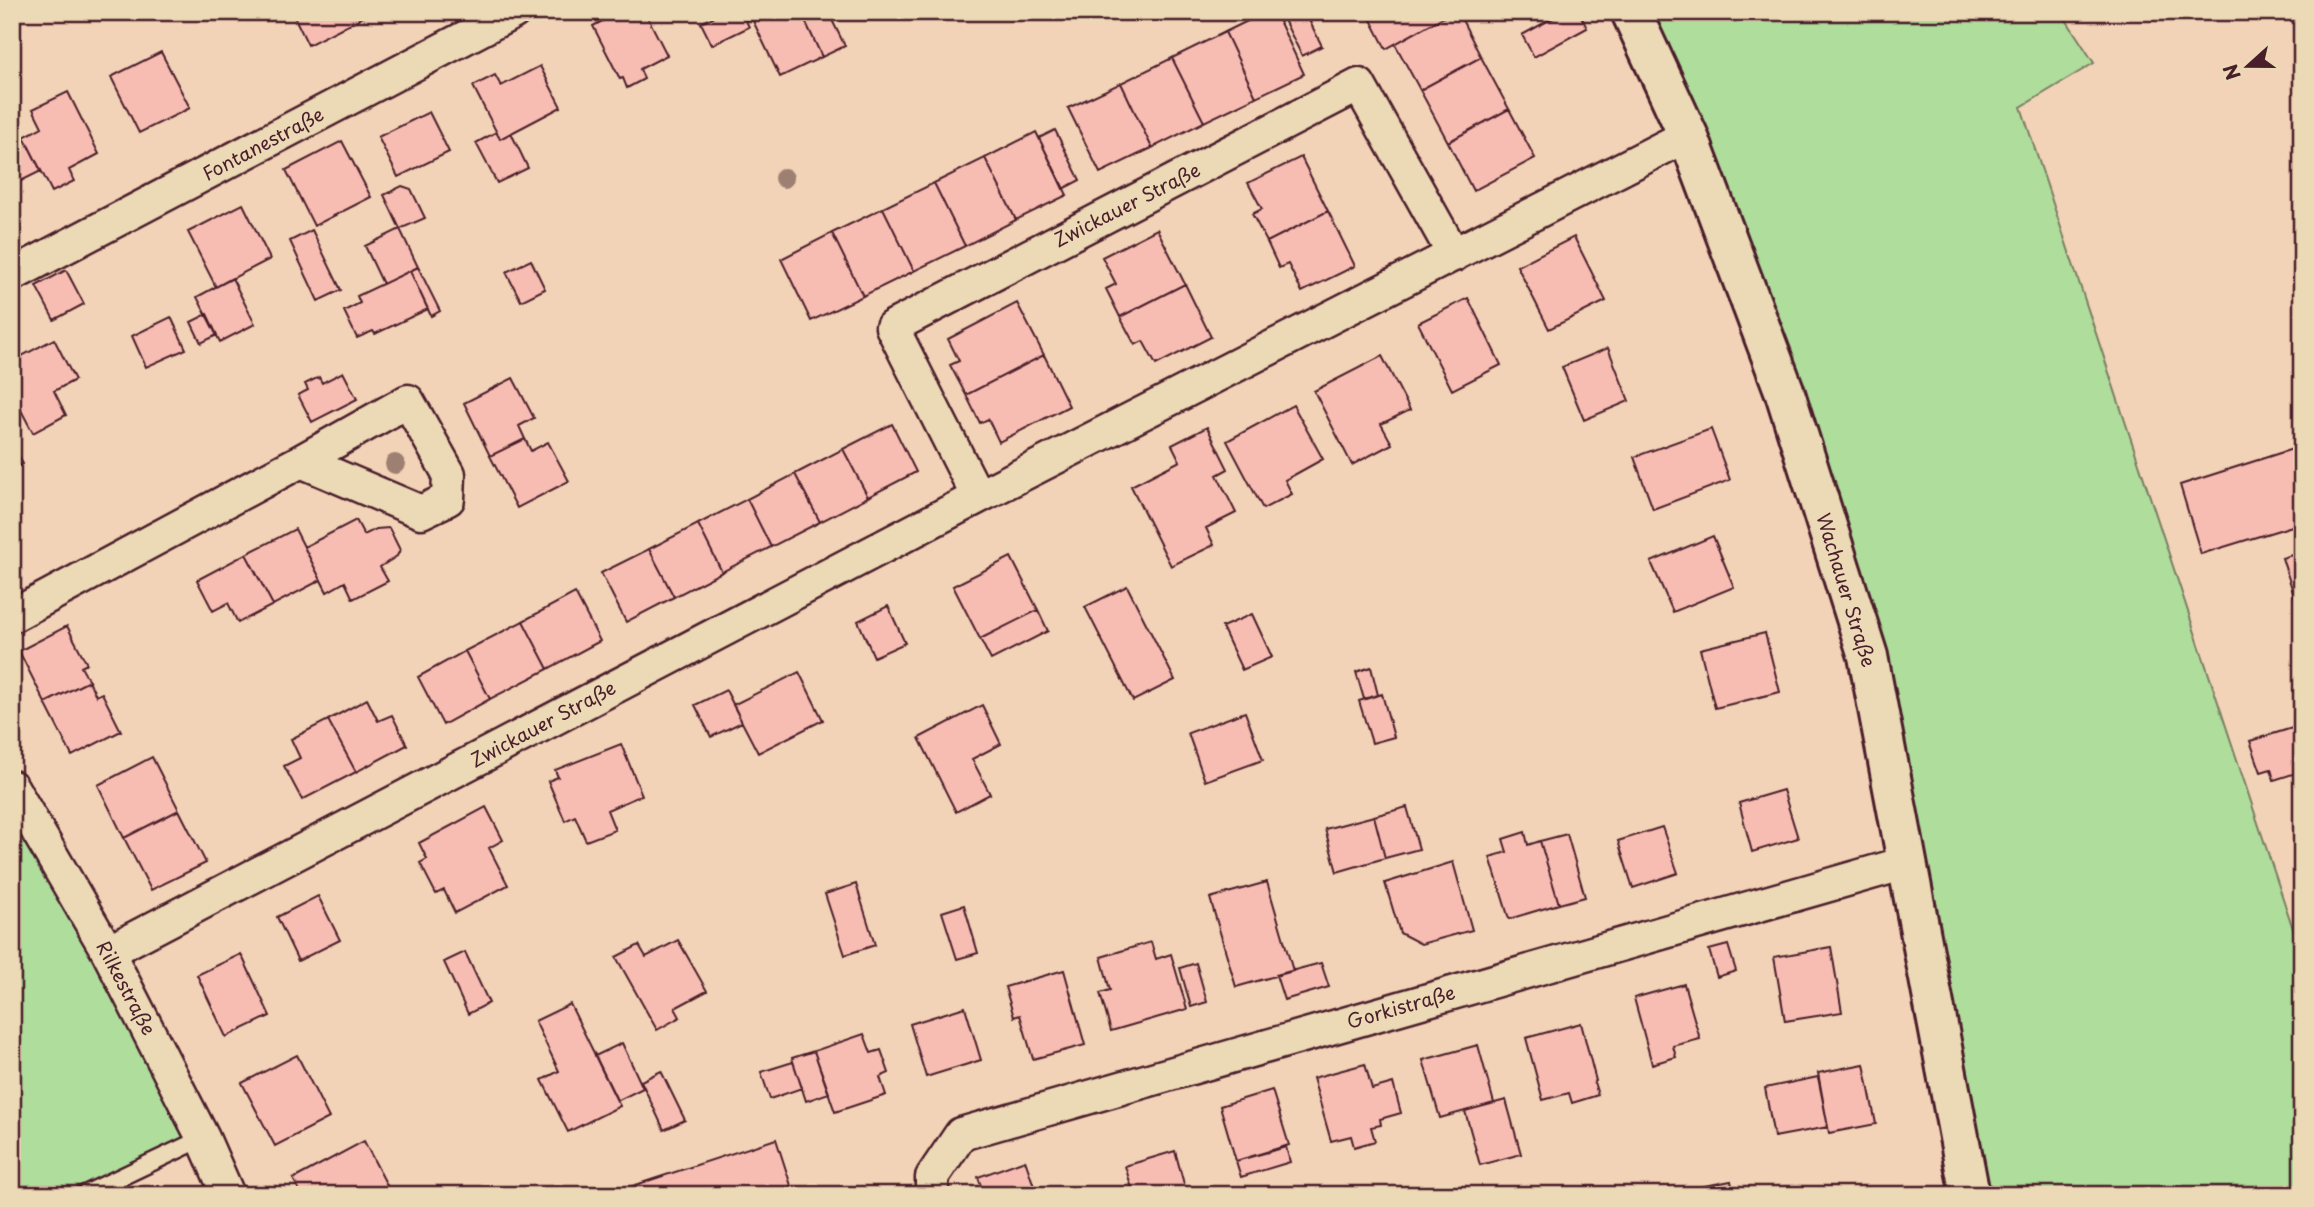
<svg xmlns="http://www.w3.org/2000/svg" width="2314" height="1207" viewBox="0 0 2314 1207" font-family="'Playpen Sans',sans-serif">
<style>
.green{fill:#afdd9c;stroke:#7c7e64;stroke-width:2}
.building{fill:#f8bdb2;stroke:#4a1f2b;stroke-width:2}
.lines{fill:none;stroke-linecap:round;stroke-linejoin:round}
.lane-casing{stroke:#4a1f2b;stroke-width:21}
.street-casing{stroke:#4a1f2b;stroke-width:37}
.secondary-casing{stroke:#4a1f2b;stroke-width:44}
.lane{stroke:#ecd9b6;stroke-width:16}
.street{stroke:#ecd9b6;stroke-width:32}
.secondary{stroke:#ecd9b6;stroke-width:38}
.tree{fill:#9e8073}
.labels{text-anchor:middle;stroke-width:5;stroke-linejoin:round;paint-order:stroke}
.street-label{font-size:19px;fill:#4a1f2b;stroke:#ecd9b6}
</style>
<rect width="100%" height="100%" fill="#f2d3b7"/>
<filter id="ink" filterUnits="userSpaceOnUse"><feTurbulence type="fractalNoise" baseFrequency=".0143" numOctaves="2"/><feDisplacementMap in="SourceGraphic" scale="14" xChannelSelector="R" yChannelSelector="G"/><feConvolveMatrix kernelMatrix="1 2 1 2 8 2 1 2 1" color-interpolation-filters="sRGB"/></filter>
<g filter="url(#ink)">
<path class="green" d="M1631 12H2061L2094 63 2021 107 2302 956V1195H1970L1868 656Z
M12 787 203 1138 83 1195H12Z"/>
<path class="building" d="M292 12H364L365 16 308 45Z
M619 12H645L667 55 640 69 644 79 627 88 623 78 620 79 593 26Z
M723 12H742L749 27 712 45 701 23Z
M771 12H801L822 57 780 77 753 21Z
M801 12H828L845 46 822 57Z
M1266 12H1275L1304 74 1256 97 1225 32Z
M1280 12H1305L1322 46 1302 56Z
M1367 12H1441L1444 17 1386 49Z
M1452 12H1458L1481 57 1420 90 1395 44Z
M1564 12H1579L1587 28 1534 57 1522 35Z
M1225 32 1256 97 1204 122 1172 58Z
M161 52 190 108 139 133 111 77Z
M1481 57 1509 109 1448 142 1420 90Z
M1172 58 1204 122 1152 148 1121 83Z
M540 66 561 107 500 139 473 86 495 75 501 86Z
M1121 83 1152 148 1100 173 1068 108Z
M68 92 99 154 69 170 74 181 52 192 24 137 42 127 33 109Z
M1509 109 1535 158 1473 191 1448 142Z
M429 112 449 152 398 177 378 137Z
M1055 130 1080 180 1063 189 1039 138Z
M496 132 500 139 511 133 528 168 497 183 476 143Z
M1036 132 1067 195 1016 220 985 158Z
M24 137 41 171 21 181 12 165V143Z
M342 141 371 197 314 226 286 170Z
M1301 157 1328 211 1267 242 1252 214 1262 209 1248 183Z
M985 158 1016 220 965 246 934 183Z
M934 183 965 246 914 271 883 208Z
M402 186 411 189 425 218 400 229 384 195Z
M243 204 270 259 216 287 188 232Z
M883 208 914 271 863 296 832 233Z
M1328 211 1355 266 1302 292 1288 264 1279 268 1267 242Z
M400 229 418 267 383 284 365 246Z
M1157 229 1185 284 1120 317 1106 289 1116 284 1102 257Z
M312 230 341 290 318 301 290 241Z
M832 233 863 296 811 321 781 259Z
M1574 237 1606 301 1549 329 1517 266Z
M531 260 545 289 521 301 506 272Z
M418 267 440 311 431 316 410 271Z
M66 270 84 304 54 320 36 286Z
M410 271 428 309 375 334 373 331 357 338 344 311 360 303 357 296Z
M232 278 255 324 220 342 197 297Z
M1185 284 1211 337 1156 365 1143 341 1135 345 1120 317Z
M1468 298 1501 365 1452 390 1418 323Z
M1017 303 1044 355 966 395 950 365 959 361 948 339Z
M207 314 217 335 201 343 191 322Z
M171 317 186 349 146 367 132 336Z
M54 339 75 380 54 391 66 415 33 433 12 393V361Z
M1608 348 1629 401 1584 420 1562 367Z
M1044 355 1069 406 999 442 988 419 980 423 966 395Z
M1382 356 1410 410 1381 424 1392 444 1352 465 1314 391Z
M343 372 357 399 312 422 298 395 308 390 305 384 319 377 322 383Z
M513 378 534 418 519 426 525 439 490 456 464 403Z
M1293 405 1323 459 1285 480 1292 494 1263 509 1227 441Z
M892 424 916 472 868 497 843 449Z
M1207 427 1228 469 1217 475 1236 513 1206 528 1214 545 1171 566 1131 486 1180 461 1172 445Z
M1711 429 1730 480 1653 509 1634 457Z
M525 439 531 451 548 442 569 481 517 508 490 456Z
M12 443 23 464 12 470Z
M2302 446V523L2201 554 2180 485Z
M843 449 868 497 820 522 795 474Z
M795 474 820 522 771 547 747 499Z
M747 499 771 547 722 572 698 524Z
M356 520 364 535 376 529 389 528 400 550 397 556 380 567 388 581 353 599 345 582 327 592 304 547Z
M698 524 722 572 674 597 649 549Z
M295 529 321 580 273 605 246 554Z
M1713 536 1734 587 1673 612 1651 562Z
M649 549 674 597 626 622 601 573Z
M2302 552V619L2282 558Z
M246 554 273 605 238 623 228 603 213 611 197 580Z
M1011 557 1038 610 980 639 953 586Z
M1127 586 1175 680 1133 701 1085 607Z
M575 593 600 641 548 669 523 621Z
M888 606 905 643 874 657 858 621Z
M1038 610 1048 631 991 660 980 639Z
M1252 614 1272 657 1242 670 1222 627Z
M523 621 548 669 490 699 465 651Z
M67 626 87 664 81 667 89 681 45 703 19 651Z
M1765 633 1780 692 1715 708 1700 649Z
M465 651 490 699 443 725 418 677Z
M1371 667 1378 695 1364 699 1356 672Z
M799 672 823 720 758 753 733 705Z
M89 681 96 696 102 693 121 731 72 756 45 703Z
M726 690 742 722 711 737 695 705Z
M1382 694 1394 737 1372 743 1359 701Z
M367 699 378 721 392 715 407 745 356 772 328 720Z
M982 705 1001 744 972 759 990 794 956 812 919 738Z
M1245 712 1263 760 1205 781 1188 733Z
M328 720 356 772 302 800 284 766 300 758 291 739Z
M2302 725V771L2274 780 2271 769 2261 772 2250 741Z
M621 744 642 795 607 810 615 830 586 841 575 816 565 821 548 781 558 777 555 770Z
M152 757 179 810 124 838 98 785Z
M1783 790 1798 838 1752 852 1739 803Z
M486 807 503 840 489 848 508 885 455 913 444 890 436 894 420 863 427 859 419 843Z
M1407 807 1419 849 1385 858 1374 816Z
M179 810 206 863 151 890 124 838Z
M1374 816 1385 858 1337 872 1325 829Z
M1662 827 1678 873 1633 888 1618 841Z
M1525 832 1528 845 1540 841 1559 904 1509 919 1490 857 1507 852 1503 839Z
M1567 834 1585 897 1559 904 1540 841Z
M1453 862 1472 930 1421 944 1400 933 1385 883Z
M1267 882 1293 971 1236 987 1210 898Z
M856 884 875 945 845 955 825 894Z
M318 896 340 940 298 961 277 917Z
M964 905 978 953 957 959 942 912Z
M678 940 707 991 675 1008 680 1017 657 1030 616 957 639 945 646 957Z
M1151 942 1156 959 1171 954 1187 1009 1111 1031 1100 993 1110 990 1101 957Z
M1728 945 1736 971 1717 977 1709 950Z
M1831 947 1842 1012 1785 1021 1774 957Z
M465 952 489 1003 468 1014 444 962Z
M241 954 270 1016 226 1037 197 975Z
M1196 963 1207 1002 1191 1007 1180 968Z
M1321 963 1329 987 1284 1000 1276 975Z
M1064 970 1085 1045 1033 1059 1020 1015 1014 1017 1005 987Z
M1684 984 1700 1039 1673 1046 1676 1057 1652 1064 1634 998Z
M570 1004 620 1106 568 1132 542 1080 559 1071 535 1021Z
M965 1007 981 1060 926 1077 910 1024Z
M1581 1023 1596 1081 1594 1082 1598 1095 1572 1103 1569 1093 1543 1100 1526 1038Z
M864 1034 871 1053 881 1050 889 1073 880 1077 886 1095 835 1112 814 1051Z
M622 1043 643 1088 617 1101 595 1056Z
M1478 1045 1494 1103 1440 1118 1423 1060Z
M814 1051 829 1093 806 1101 792 1058Z
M297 1055 329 1118 275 1146 242 1083Z
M793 1062 802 1088 770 1099 761 1072Z
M1365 1064 1372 1089 1393 1083 1401 1113 1380 1119 1381 1125 1371 1127 1375 1141 1354 1147 1351 1136 1331 1141 1313 1078Z
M1864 1064 1876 1124 1829 1133 1818 1073Z
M661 1071 685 1120 664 1130 641 1081Z
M1818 1077 1828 1127 1774 1137 1765 1088Z
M1272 1090 1289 1145 1236 1161 1220 1106Z
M1506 1100 1521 1154 1480 1165 1465 1111Z
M776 1139 794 1195H605Z
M364 1141 392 1195H302L293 1179Z
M1286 1147 1290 1162 1241 1177 1236 1161Z
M1175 1151 1187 1195H1134L1125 1166Z
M1025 1160 1037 1195H984L978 1177Z
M1731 1181 1734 1195H1668V1193Z"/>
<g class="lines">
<defs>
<path id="lane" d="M83 1195 203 1138"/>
<path id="street" d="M12 275 514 12
M978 497 892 327 1359 85 1454 255
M12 616 301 461 408 401 449 474 448 499 421 512 301 461
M12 787 108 952 203 1138 228 1195
M108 952 978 497 1688 135
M932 1195V1177L961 1134 1909 862"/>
<path id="secondary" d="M1631 12 1688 135 1784 390 1868 656 1970 1195"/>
</defs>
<use href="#lane" class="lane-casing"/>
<use href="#street" class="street-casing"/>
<use href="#secondary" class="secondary-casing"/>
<use href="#lane" class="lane"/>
<use href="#street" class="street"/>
<use href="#secondary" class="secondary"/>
</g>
<g class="tree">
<circle cx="784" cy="178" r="10"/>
<circle cx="395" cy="464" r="10"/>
</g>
</g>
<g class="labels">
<g class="street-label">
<text transform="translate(263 144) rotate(-28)" y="7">Fontanestraße</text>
<text transform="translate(1127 205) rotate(-27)" y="7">Zwickauer Straße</text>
<text transform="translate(1846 590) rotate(73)" y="7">Wachauer Straße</text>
<text transform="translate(543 724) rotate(-28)" y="7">Zwickauer Straße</text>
<text transform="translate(126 988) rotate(62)" y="7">Rilkestraße</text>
<text transform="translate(1401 1007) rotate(-16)" y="7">Gorkistraße</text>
</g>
</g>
<rect width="2314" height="1207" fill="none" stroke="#ecd9b6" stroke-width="42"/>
<rect x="21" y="21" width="2272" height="1165" fill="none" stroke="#4a1f2b" stroke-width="2.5" filter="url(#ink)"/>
<g transform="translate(2248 66) rotate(249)" stroke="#ecd9b6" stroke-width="5" paint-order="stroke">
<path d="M0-5L12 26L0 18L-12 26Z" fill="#4a1f2b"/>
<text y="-10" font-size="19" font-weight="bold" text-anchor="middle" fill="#4a1f2b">N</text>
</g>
</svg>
